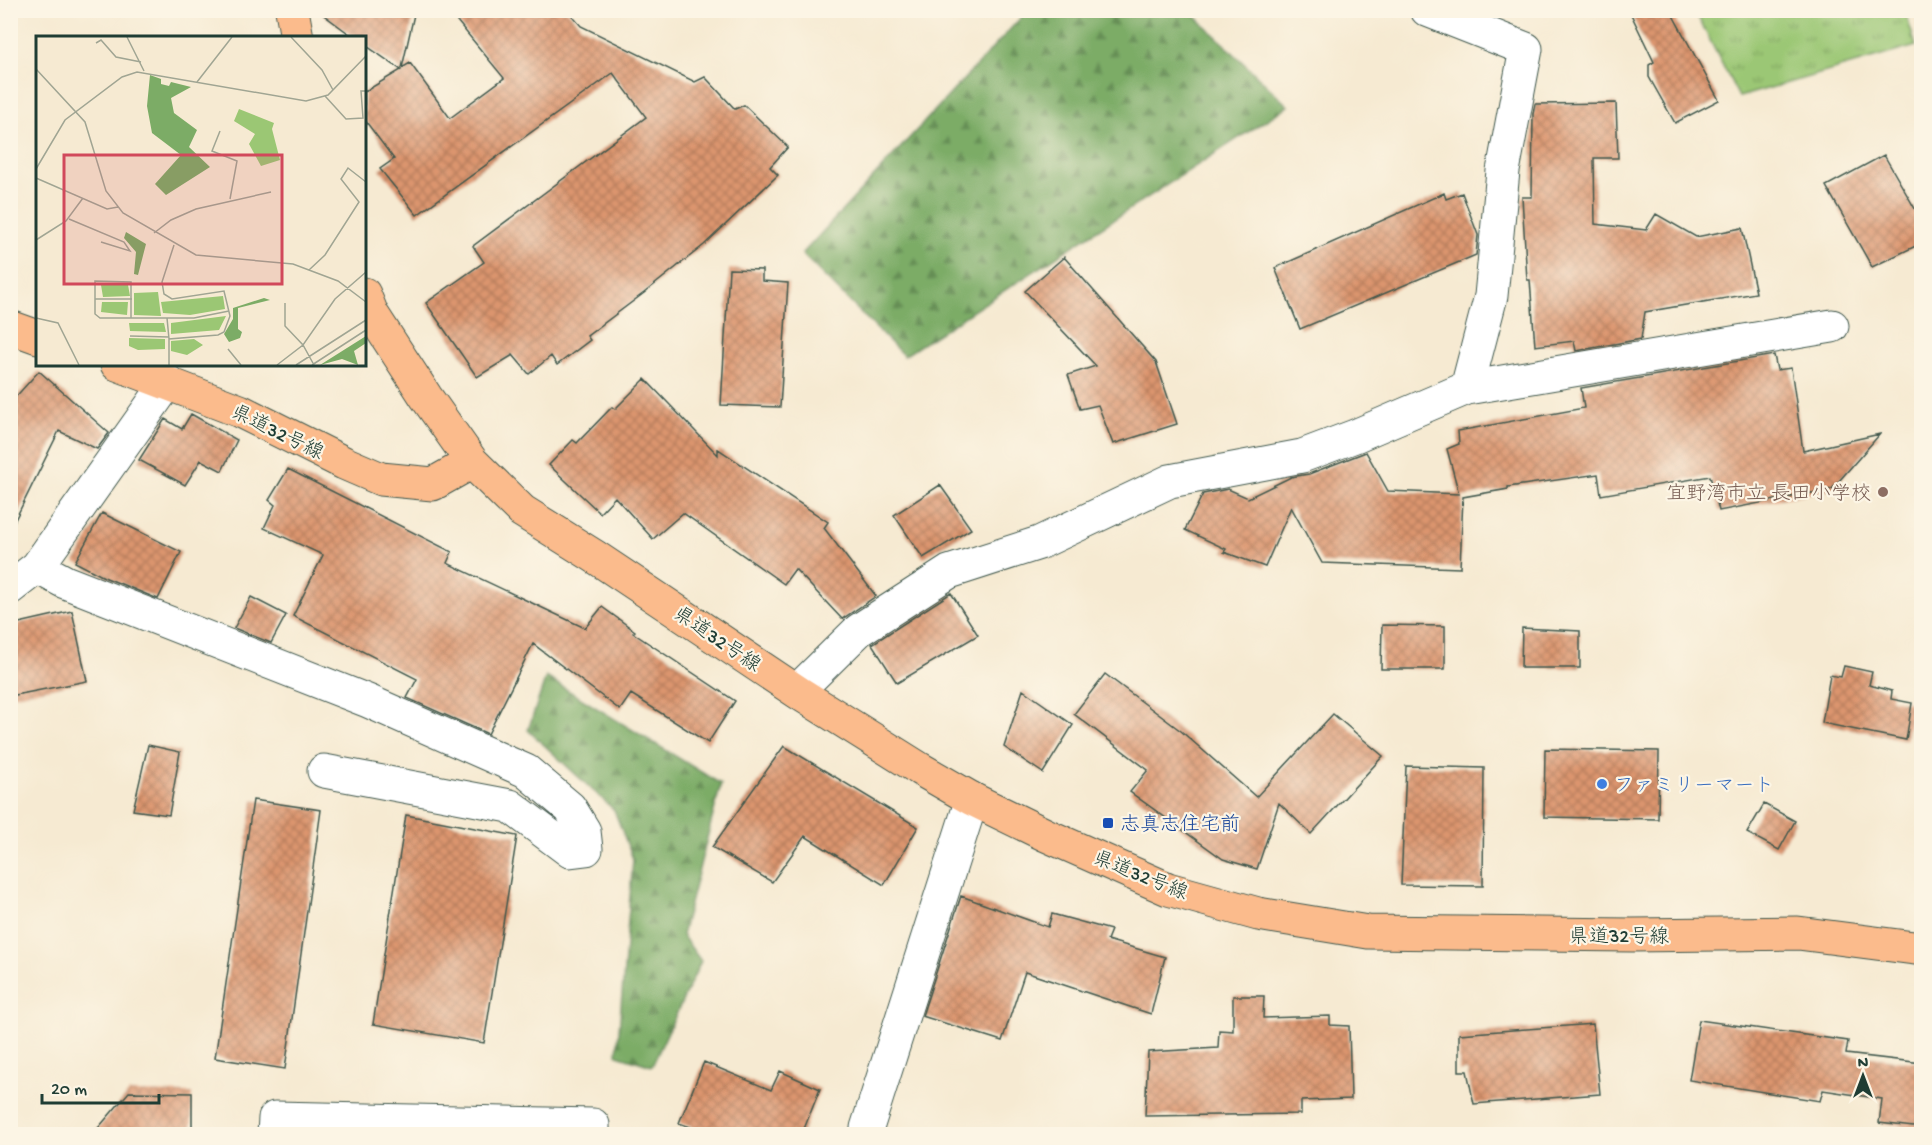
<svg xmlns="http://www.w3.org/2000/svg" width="1932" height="1145" viewBox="0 0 1932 1145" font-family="'Gochi Hand','Klee One',sans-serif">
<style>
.forest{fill:url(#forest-firs);stroke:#4e744d;stroke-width:1.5}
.park{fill:url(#park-tufts);stroke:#5d8254;stroke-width:1.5}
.building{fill:url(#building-cross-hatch)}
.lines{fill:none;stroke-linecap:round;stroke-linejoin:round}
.minor-casing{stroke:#3f574c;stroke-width:35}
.major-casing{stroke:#3f574c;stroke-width:35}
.minor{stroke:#fff;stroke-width:33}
.major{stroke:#fbbb8c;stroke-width:33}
.education-dot{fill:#8d6e63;stroke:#fcf5e5;stroke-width:2}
.shop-dot{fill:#3f7fe0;stroke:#fcf5e5;stroke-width:2}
.transit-dot{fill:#1a4fb4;stroke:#fcf5e5;stroke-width:2}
.labels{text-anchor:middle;stroke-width:4.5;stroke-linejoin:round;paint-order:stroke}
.street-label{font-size:20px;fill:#1f3d34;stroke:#fcf5e5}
.education-label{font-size:20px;fill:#785e54;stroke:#fcf5e5;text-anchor:end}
.shop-label{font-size:20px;fill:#366cbe;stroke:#fcf5e5;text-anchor:start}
.transit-label{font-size:20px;fill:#164399;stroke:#fcf5e5;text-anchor:start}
.inset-road{fill:none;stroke:#a0a593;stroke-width:1.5}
.view{fill:#d1495b;fill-opacity:0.15;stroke:#d1495b;stroke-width:3}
.inset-edge{fill:none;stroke:#1f3d34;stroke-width:3}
</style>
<defs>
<pattern id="forest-firs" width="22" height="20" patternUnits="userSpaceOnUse" patternTransform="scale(1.5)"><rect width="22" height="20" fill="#7cac66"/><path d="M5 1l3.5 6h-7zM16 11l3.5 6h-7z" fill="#658d55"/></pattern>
<pattern id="park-tufts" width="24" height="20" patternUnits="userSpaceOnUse" patternTransform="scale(1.5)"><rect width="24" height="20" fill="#9bc774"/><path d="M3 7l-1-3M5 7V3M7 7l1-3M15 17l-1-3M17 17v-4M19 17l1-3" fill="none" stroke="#7ea360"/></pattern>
<pattern id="building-cross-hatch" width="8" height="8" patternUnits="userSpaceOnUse" patternTransform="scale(1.5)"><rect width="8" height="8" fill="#dc956e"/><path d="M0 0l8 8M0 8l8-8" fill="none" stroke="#b27b5b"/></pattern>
</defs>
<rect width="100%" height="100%" fill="#fcf5e5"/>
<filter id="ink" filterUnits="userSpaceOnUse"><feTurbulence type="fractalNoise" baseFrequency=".0167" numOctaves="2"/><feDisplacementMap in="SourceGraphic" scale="12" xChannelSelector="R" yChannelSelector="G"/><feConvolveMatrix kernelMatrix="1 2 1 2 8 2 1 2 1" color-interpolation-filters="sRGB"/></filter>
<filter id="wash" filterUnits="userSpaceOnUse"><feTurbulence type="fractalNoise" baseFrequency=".008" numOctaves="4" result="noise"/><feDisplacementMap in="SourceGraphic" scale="24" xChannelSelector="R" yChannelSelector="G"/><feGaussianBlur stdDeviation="1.35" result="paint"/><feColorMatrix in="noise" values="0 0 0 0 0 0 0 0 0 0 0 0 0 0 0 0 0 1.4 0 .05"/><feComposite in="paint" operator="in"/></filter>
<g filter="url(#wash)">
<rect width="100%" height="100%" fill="#f6ead2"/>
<path class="forest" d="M1027 11H1190L1288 106 904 356 802 254Z
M546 677 721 784 682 935 701 961 652 1066 617 1055 633 859 614 810 528 730Z"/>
<path class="park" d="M1695 11H1905L1916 46 1739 97Z"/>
<g id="blocks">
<path class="building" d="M317 10H415L402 68 410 63 450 118 504 78 448 10H567L581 26 695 82 705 77 735 109 744 105 788 147 770 167 778 175 704 245 644 293 587 336 590 340 557 365 551 356 529 374 513 355 477 377 426 303 484 262 473 246 646 117 613 73 417 215 380 169 394 159 364 119V92L401 70 364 44V38H355Z
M1629 10H1670L1719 100 1675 123 1649 77V65L1654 62Z
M1616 103 1618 158H1594L1595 224 1646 230 1656 214 1696 237 1742 228 1756 293 1645 312 1641 339 1576 351 1574 341 1535 346 1530 280H1527L1522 197H1532L1533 114 1535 104Z
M1884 155 1922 221V243L1872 267 1826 186Z
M1444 193 1446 199 1462 193 1478 235 1476 255 1300 329 1275 268Z
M1064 257 1156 362 1177 424 1113 444 1098 405 1080 409 1068 375 1096 366 1025 291Z
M729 269 762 270V281L788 283 780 407 721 405Z
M1774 355 1777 370 1791 368 1803 451 1880 434 1832 489 1719 511 1710 476 1601 495 1598 474 1508 487V489L1463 497 1460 568 1322 563 1291 507 1265 567 1224 552 1226 549 1185 530 1203 494 1228 489 1248 498 1291 477 1309 474 1366 452 1388 491 1459 494 1447 449 1459 444 1458 431 1584 408 1581 388Z
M39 371 109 433 97 449 59 431 10 530 11 402Z
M645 379 718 455V449L828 522 824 528 876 596 842 619 795 569 784 584 683 513 653 539 615 497 600 513 549 465 573 440 577 443 612 407 615 409Z
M191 414 237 440 222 471 201 460 185 485 139 460 165 419 182 429Z
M288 469 452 552 447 563 585 628 602 607 635 631 633 633 735 701 708 743 631 694 620 710 533 644 488 734 407 698 417 679 293 616 323 555 264 528 275 505 269 500Z
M940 485 971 529 923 558 894 515Z
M102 513 181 552 158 599 104 577 75 562Z
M951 593 978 635 897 683 872 644Z
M251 597 286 615 271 643 234 628Z
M72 611 87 681 10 696V625Z
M1382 625 1445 626V669H1381Z
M1522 628 1580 631V668H1521Z
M1844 666 1872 672 1869 685 1892 691 1891 699 1912 703 1906 740 1822 723 1830 675 1841 677Z
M1105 674 1181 731 1256 797 1333 714 1383 756 1311 834 1279 803 1257 869 1223 859 1130 792 1148 770 1074 714Z
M1023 690 1073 725 1043 773 1004 747Z
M148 745 180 752 169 815 133 810Z
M784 746 918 827 884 885 805 836 772 882 712 847Z
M1545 749 1659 751 1658 819 1544 817Z
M1406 766 1484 768 1483 886 1401 885Z
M253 800 321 810 285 1069 215 1058Z
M1764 804 1795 821 1779 850 1747 833Z
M406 815 517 836 484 1043 373 1024Z
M961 896 1048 927 1052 914 1111 930 1107 940 1165 957 1151 1014 1025 972 1002 1041 922 1016Z
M1233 996H1264L1263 1018 1330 1016V1025L1349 1026 1351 1099 1301 1101V1114L1145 1116 1148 1052 1218 1048 1219 1030 1233 1031Z
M1699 1020 1848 1041 1846 1054 1922 1063V1128L1879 1123 1882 1099 1823 1090 1820 1101 1689 1080Z
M1593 1024 1600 1094 1474 1104 1467 1071H1459V1034Z
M704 1062 771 1090 780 1071 820 1089 802 1134H710L679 1123Z
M129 1092 192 1093V1134H93Z"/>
</g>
</g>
<g filter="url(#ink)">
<use href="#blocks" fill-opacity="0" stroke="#3f574c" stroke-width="1.5"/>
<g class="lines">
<defs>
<path id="minor" d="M1427 10 1526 49 1503 171 1491 296 1467 388
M37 567 65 582 368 701 526 771 570 808 584 831 586 849 570 851 510 806 324 771
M10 588 37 567 168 382
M797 691 859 630 949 572 1039 543 1170 481 1302 456 1355 436 1467 388 1832 326
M274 1134 275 1118 593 1125V1134
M867 1134V1128L972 799"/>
<path id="major" d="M292 10 297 38
M364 294 372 314 426 397 472 462 522 511 594 556 799 693 920 769 972 799 1046 835 1168 889 1258 914 1368 932 1632 935 1798 933 1922 949
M10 327 38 337
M117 364 240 411 344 463 381 479 433 484 472 462"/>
</defs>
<use href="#minor" class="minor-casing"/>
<use href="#major" class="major-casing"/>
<use href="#minor" class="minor"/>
<use href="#major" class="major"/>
</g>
</g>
<circle class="education-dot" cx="1883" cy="492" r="6"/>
<circle class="shop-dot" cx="1602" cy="784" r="6"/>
<rect class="transit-dot" x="1102" y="817" width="12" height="12" rx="3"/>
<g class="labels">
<g class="street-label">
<text transform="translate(278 431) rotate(26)" y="7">県道32号線</text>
<text transform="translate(718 638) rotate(34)" y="7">県道32号線</text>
<text transform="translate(1141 874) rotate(22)" y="7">県道32号線</text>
<text x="1619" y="942">県道32号線</text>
</g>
<g class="education-label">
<text x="1871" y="499">宜野湾市立 長田小学校</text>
</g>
<g class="shop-label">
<text x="1614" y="791">ファミリーマート</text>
</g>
<g class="transit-label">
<text x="1120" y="830">志真志住宅前</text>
</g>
</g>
<g transform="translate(36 36)">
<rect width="330" height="330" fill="#f6ead2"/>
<path d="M65 249H92L94 260 67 261ZM122 256 125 280 98 279V257ZM187 260 189 273 154 279 127 277 125 266ZM92 266 91 279 65 276 66 266ZM190 280 183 294 135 298V287ZM93 287H128L130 296 94 295ZM93 302 129 303V313L102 314 93 310ZM158 303 167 309 151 319 135 315V305Z" fill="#9bc774"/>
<path d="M114 39 125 43V48L133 50 135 46 155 51 135 62 138 77 161 94 153 111 174 131 130 159 119 148 145 119 116 97 111 70ZM90 196 110 208 102 239 98 238 100 216 88 202ZM228 262 234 264 202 272V293L206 296 204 302 193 306 188 298 197 283V272ZM330 300V307L318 315 322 329 306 323 284 329Z" fill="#7cac66"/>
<path d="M203 73 238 87 236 93 244 124 225 130 213 108 219 98 198 85Z" fill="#9bc774"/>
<path class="inset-road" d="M91 1 108 35M255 1 286 34 297 54M60 7 65 4 80 21 105 26M0 33 49 86 70 155 87 177 160 219 257 228 302 245 330 266M161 46 196 1M289 60 310 83 327 82 325 55H330M184 95 176 115 201 125 194 163M0 133 29 84 86 41 101 36 270 65 292 59 330 20M0 142 71 173 82 171M33 183 88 206 94 215 65 206M118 197 135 184 160 173 235 156M0 204 30 185 47 162M273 234 289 219 323 166 305 143 312 132 330 146M59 263H96M249 267V290L267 309 278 329M0 282 22 287 43 329M95 282V246L59 245V278L64 282H158L193 275M131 282 133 303M94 300 133 301M192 313 205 329M133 329V303L182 299 188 296 194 280 188 255 136 263 128 258 126 246 138 209M241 329 267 309 299 263 330 236M260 329 330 284M276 329 330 294"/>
<path class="view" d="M28 119H246V248H28Z"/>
<rect width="330" height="330" class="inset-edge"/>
</g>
<rect width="1932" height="1145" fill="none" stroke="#fcf5e5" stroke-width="36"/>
<g transform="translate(1863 1076)" stroke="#fcf5e5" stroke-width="4.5" paint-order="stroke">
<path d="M0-4.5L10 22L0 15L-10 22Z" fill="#1f3d34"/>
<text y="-9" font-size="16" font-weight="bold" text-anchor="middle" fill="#1f3d34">N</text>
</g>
<path d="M42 1094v9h117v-9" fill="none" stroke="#1f3d34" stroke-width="3"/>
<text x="51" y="1094" font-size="18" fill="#1f3d34" stroke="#fcf5e5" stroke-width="4.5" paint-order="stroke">20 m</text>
</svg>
